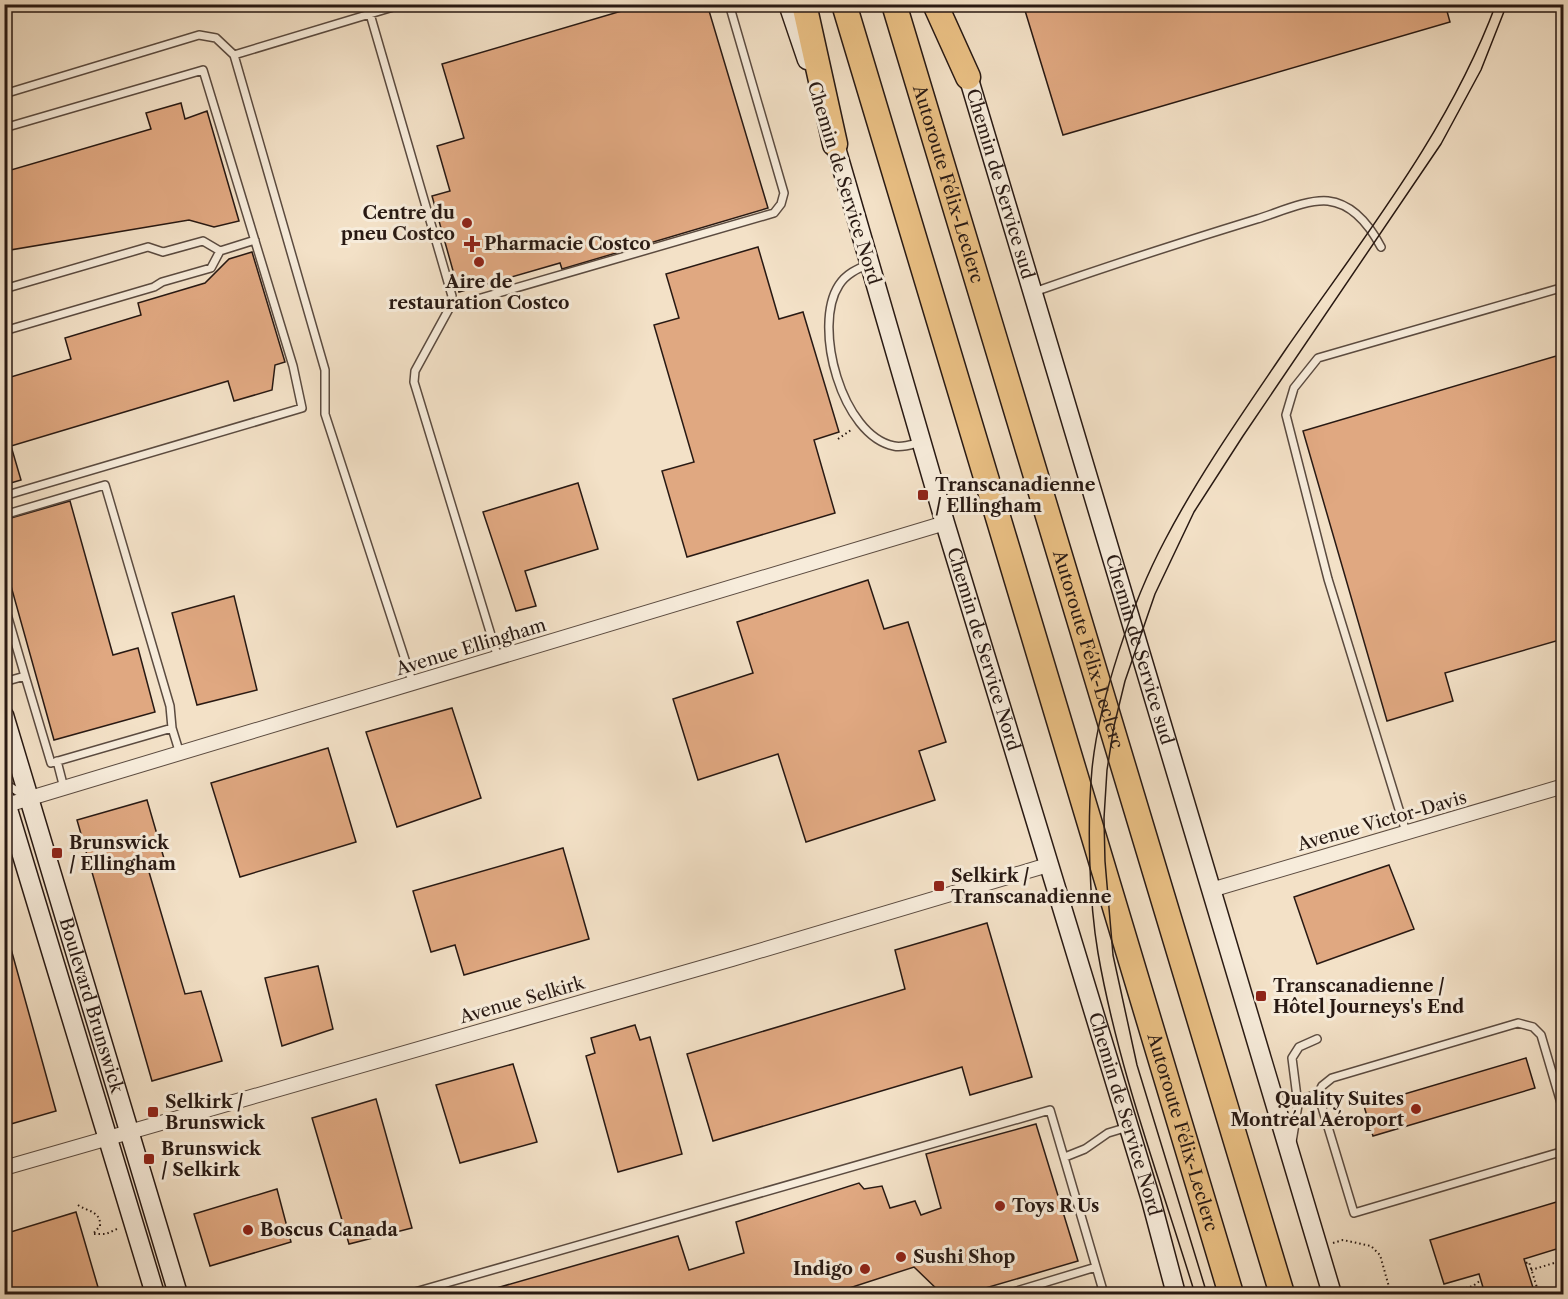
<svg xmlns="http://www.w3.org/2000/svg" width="1568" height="1299" viewBox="0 0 1568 1299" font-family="'Libre Caslon Text',serif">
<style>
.building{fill:#e0a881;stroke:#281913;stroke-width:1.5}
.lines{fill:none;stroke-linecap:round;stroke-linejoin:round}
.lane-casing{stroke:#5b4b40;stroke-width:10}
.street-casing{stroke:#5b4b40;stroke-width:16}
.secondary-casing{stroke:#281913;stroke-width:21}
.highway-casing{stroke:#281913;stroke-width:27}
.path{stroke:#281913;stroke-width:2;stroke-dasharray:1.5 3;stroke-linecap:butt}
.lane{stroke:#f7ecdb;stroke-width:7}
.street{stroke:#f7ecdb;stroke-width:14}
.secondary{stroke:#f7ecdb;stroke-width:18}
.highway{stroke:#eac084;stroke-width:24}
.tram{stroke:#281913;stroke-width:1.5}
.poi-dot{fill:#8f2418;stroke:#f7ecdb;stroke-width:2}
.labels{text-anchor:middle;stroke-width:6;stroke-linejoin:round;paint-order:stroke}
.street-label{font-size:18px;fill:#281913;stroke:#f7ecdb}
.poi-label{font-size:18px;font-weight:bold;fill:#281913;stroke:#f7ecdb;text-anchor:start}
</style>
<rect width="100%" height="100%" fill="#f3e1c7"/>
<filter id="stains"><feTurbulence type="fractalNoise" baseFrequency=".00333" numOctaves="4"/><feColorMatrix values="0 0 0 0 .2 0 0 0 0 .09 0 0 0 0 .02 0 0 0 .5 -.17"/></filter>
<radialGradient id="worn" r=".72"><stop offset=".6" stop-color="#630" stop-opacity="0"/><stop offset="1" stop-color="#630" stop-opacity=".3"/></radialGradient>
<path class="building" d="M623 4H707L768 208 562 269 560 263 459 292 432 196 450 191 437 146 464 138 442 64 625 10Z
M1023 4H1445L1450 22 1063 135Z
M181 103 185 119 207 111 239 221 214 227 189 220 4 251V172L151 129 146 113Z
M758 247 779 319 803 312 839 432 814 440 835 513 687 557 662 471 694 462 654 325 679 318 666 274Z
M252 252 285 362 275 365 272 390 234 401 228 381 11 446 21 480 4 485V379L71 359 65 338 141 315 138 303 205 283 229 259Z
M1563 354V639L1445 673 1453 701 1387 721 1303 431Z
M578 483 598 549 525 571 536 606 516 611 483 512Z
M70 501 113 655 138 648 155 712 54 740 4 561V520Z
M868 580 884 629 908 622 946 742 919 751 935 800 806 842 778 754 698 780 673 699 753 673 737 622Z
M234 596 257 690 197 705 172 613Z
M452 708 481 798 397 827 366 732Z
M328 748 356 842 240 877 211 783Z
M147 800 165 862 149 872 185 994 201 991 222 1061 152 1081 77 820Z
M563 848 589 939 464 975 455 945 431 952 413 891Z
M1389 865 1414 929 1317 964 1294 897Z
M987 923 1032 1077 970 1095 962 1067 713 1141 687 1054 905 989 895 950Z
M4 938H8L56 1111 4 1126Z
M318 966 333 1029 282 1046 265 978Z
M635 1025 640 1040 650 1037 682 1154 618 1172 586 1056 595 1053 591 1038Z
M1526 1058 1535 1088 1373 1136 1364 1106Z
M513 1064 537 1142 460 1163 436 1085Z
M376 1099 412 1228 349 1244 312 1118Z
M1036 1124 1078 1261 965 1294H942L914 1267 831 1294H486V1291L678 1236 689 1270 744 1253 736 1222 859 1183 864 1189 882 1186 890 1208 915 1201 921 1215 941 1208 926 1154Z
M277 1189 291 1242 210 1266 194 1214Z
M1563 1200V1247L1524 1259 1535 1294H1485L1479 1274 1444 1284 1430 1240Z
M76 1212 100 1294H4V1234Z"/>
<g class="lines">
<defs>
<path id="lane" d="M370 14 452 296 450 307 415 371 414 382 498 658
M234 55 325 370V414L413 684
M4 94 199 35 216 38 234 55 403 4
M4 128 203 70 293 366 302 408 4 496
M220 251 255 240
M869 264C857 269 846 274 839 285 812 326 842 436 894 446 903 448 913 444 921 442
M4 289 148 247 163 252 203 241 220 251 211 268 162 282 154 287 4 331
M1034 292C1108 266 1182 242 1257 219 1277 213 1307 199 1328 201 1354 204 1370 226 1381 247
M450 307 774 213 781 204 784 193 729 4
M4 515 105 485 170 706 172 728
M4 604 25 676 4 682
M25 676 51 763 172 728 180 754
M57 761 64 788
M4 783 25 796
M1406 832 1328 579 1286 415 1294 388 1318 358 1564 287
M1298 1100 1318 1094
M1564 1113 1541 1035 1533 1027 1518 1023 1332 1078 1322 1086 1318 1094 1354 1213 1564 1151
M1292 1142 1298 1105 1292 1058 1299 1047 1317 1039
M1065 1157 1085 1149 1108 1133 1128 1127
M408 1294 1050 1110 1104 1294
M895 1294H905
M1007 1294 1096 1267"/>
<path id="street" d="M7 805 945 523
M1211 890 1564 786
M4 1168 732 959 1048 865"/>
<g id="secondary">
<path d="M788 4 807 60"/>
<path id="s1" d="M965 66 1332 1294"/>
<path id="s2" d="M832 134 945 523 1151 1200 1176 1294"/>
<path id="s3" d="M4 715 178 1294"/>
<path d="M4 796 155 1294"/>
</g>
<g id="highway">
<path d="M804 4 835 144"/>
<path id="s4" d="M844 4 1231 1294"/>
<path id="s5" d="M894 4 1282 1294"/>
<path d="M935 4 968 77"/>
</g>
</defs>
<use href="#lane" class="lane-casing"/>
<use href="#street" class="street-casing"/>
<use href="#secondary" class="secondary-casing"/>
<use href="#highway" class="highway-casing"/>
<path class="path" d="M838 439 851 430
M78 1205C88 1212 101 1211 100 1226L93 1234
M94 1234H106L117 1229
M1333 1243 1343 1240 1371 1246 1380 1255 1391 1294
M1526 1263 1529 1262 1539 1294
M1531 1270 1564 1260
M1444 1294 1473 1286 1481 1280
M1538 1294 1564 1287"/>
<use href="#lane" class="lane"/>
<use href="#street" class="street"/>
<use href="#secondary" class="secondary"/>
<use href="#highway" class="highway"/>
<path class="tram" d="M1195 1294C1161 1183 1118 1068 1098 953 1089 900 1087 824 1092 769 1099 700 1132 602 1165 540 1200 473 1244 411 1286 349 1363 238 1449 131 1496 4
M1207 1294 1137 1065 1113 955 1105 861 1104 818 1107 770 1114 726 1125 681 1155 594 1194 512 1243 436 1441 144 1481 70 1507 4"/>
</g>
<g class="poi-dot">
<circle cx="467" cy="223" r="6"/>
<path d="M469 235h6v6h6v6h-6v6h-6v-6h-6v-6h6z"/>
<circle cx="479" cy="262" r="6"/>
<rect x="917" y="489" width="12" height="12" rx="3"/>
<rect x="51" y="847" width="12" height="12" rx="3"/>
<rect x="933" y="880" width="12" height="12" rx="3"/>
<rect x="1255" y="990" width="12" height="12" rx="3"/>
<circle cx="1416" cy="1109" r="6"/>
<rect x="147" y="1106" width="12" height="12" rx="3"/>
<rect x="143" y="1153" width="12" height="12" rx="3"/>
<circle cx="1000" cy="1206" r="6"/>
<circle cx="248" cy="1230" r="6"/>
<circle cx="901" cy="1257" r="6"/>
<circle cx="865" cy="1269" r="6"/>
</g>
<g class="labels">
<g class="street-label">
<text transform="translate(844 183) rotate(73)" y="6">Chemin de Service Nord</text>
<text dy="6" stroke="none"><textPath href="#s5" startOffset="188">Autoroute Félix-Leclerc</textPath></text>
<text dy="6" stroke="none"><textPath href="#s1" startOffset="123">Chemin de Service sud</textPath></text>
<text transform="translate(471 647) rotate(-17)" y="6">Avenue Ellingham</text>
<text dy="6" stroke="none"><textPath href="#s2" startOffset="537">Chemin de Service Nord</textPath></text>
<text dy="6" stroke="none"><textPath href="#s5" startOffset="674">Autoroute Félix-Leclerc</textPath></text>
<text dy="6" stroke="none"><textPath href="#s1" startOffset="609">Chemin de Service sud</textPath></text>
<text transform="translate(1382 821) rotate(-16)" y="6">Avenue Victor-Davis</text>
<text transform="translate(522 1000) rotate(-16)" y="6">Avenue Selkirk</text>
<text dy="6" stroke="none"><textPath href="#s3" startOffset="303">Boulevard Brunswick</textPath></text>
<text dy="6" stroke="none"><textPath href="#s2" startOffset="1023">Chemin de Service Nord</textPath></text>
<text dy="6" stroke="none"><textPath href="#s4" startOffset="1178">Autoroute Félix-Leclerc</textPath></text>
</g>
<g class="poi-label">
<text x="455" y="219" text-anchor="end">Centre du<tspan x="455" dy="21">pneu Costco</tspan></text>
<text x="484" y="250">Pharmacie Costco</text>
<text x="479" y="288" text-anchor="middle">Aire de<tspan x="479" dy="21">restauration Costco</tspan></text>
<text x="935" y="491">Transcanadienne<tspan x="935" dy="21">/ Ellingham</tspan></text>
<text x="69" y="849">Brunswick<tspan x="69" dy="21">/ Ellingham</tspan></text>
<text x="951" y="882">Selkirk /<tspan x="951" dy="21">Transcanadienne</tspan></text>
<text x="1273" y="992">Transcanadienne /<tspan x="1273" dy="21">Hôtel Journeys's End</tspan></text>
<text x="1404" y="1105" text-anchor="end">Quality Suites<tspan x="1404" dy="21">Montréal Aéroport</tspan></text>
<text x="165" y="1108">Selkirk /<tspan x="165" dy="21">Brunswick</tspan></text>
<text x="161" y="1155">Brunswick<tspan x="161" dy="21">/ Selkirk</tspan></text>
<text x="1012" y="1212">Toys R Us</text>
<text x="260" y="1236">Boscus Canada</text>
<text x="913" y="1263">Sushi Shop</text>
<text x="853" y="1275" text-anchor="end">Indigo</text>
</g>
</g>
<rect width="1568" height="1299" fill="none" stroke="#f3e1c7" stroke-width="24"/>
<rect x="6" y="6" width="1556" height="1287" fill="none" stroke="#281913" stroke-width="3"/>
<rect x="12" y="12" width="1544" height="1275" fill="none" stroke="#281913" stroke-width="1.5"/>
<rect width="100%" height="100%" filter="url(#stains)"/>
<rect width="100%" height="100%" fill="url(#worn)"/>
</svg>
